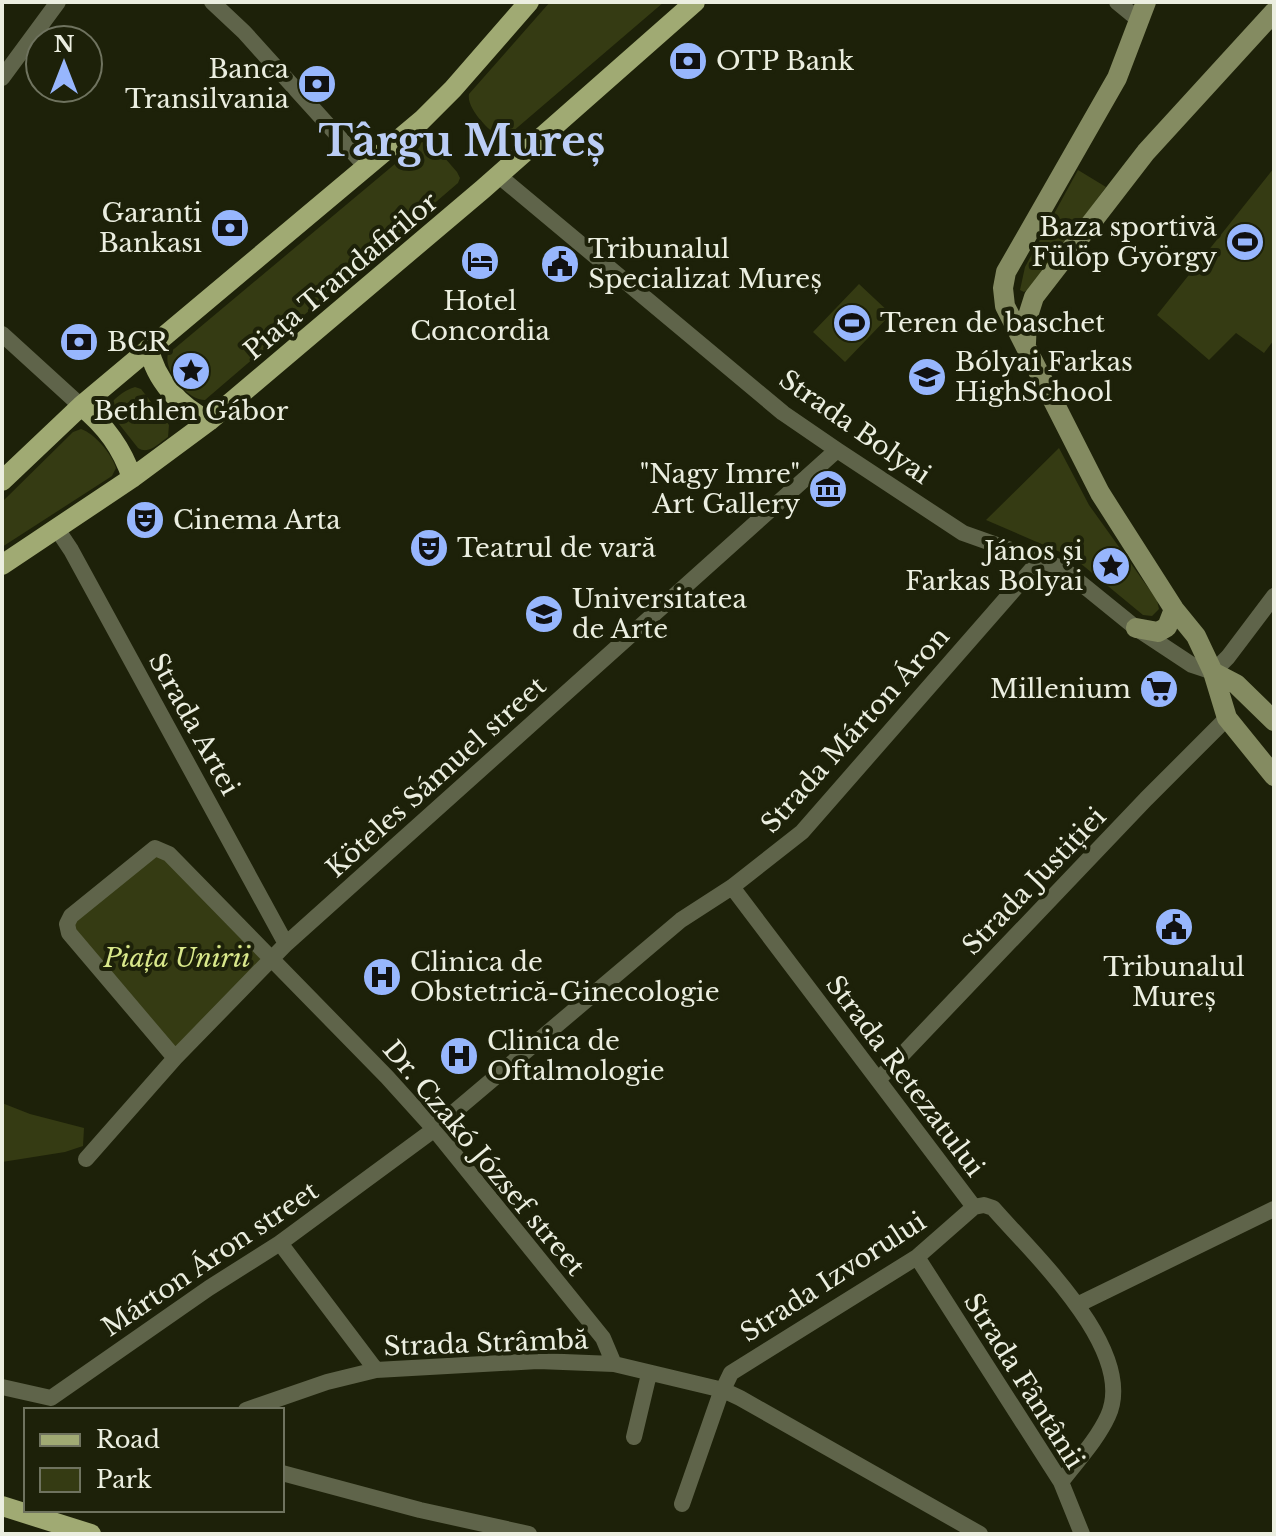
<svg xmlns="http://www.w3.org/2000/svg" width="1276" height="1536" viewBox="0 0 1276 1536" font-family="'Libre Baskerville',serif">
<style>
.green{fill:#353b13}
.lines{fill:none;stroke-linecap:round;stroke-linejoin:round}
.street{stroke:#5f644a;stroke-width:16}
.secondary{stroke:#848b61;stroke-width:20}
.primary{stroke:#a0aa73;stroke-width:20}
.labels{text-anchor:middle;stroke-width:8;stroke-linejoin:round;paint-order:stroke}
.poi-label{font-size:26px;fill:#ebeee0;stroke:#1d2109;text-anchor:start}
.street-label{font-size:26px;fill:#ebeee0;stroke:#1d2109}
.park-label{font-size:26px;font-style:italic;fill:#d9e88b;stroke:#1d2109}
.town-label{font-size:42px;font-weight:bold;fill:#bbcdf5;stroke:#1d2109}
</style>
<rect width="100%" height="100%" fill="#1d2109"/>
<path class="green" d="M550 2H664L504 139C491 134 466 109 469 94Z
M426 141 431 142 457 172 460 178 458 183 205 400C187 400 163 370 168 354L420 143Z
M1274 168V340L1264 353 1236 333 1209 360 1157 315Z
M1078 170 1106 187 1032 287 1024 292 1020 290 1025 267Z
M859 284 891 314 845 362 813 332Z
M135 387 141 389 169 425 168 437C159 443 149 455 138 448L108 410C111 400 124 390 135 387Z
M81 429C94 433 112 454 116 468L112 476 2 547V502L73 432Z
M1059 448 1089 505 1157 600 1159 609 1152 616 1143 615 1074 558 986 520Z
M155 848 271 958 175 1058 67 923Z
M2 1103 30 1114 84 1128 83 1146 65 1152 2 1162Z"/>
<g class="lines">
<path class="street" d="M212 2 244 32 367 168
M1117 2 1139 20
M2 78 58 2
M498 175 783 413 837 450 963 533 1062 568 1136 628 1192 665 1213 672 1228 657 1274 596
M2 334 81 406
M57 529 71 550 286 944
M732 887 974 1207
M175 1058 69 933 67 924 71 916 155 848 169 854 387 1077 434 1129 603 1338 614 1364
M878 1080 1146 799 1227 718
M86 1159 175 1058 286 944 837 450
M974 1207 984 1205 993 1208C1032 1253 1138 1351 1108 1416 1097 1440 1077 1461 1061 1482
M280 1243 376 1370
M917 1257 1061 1482 1082 1534
M1077 1305 1274 1209
M2 1387 51 1398 209 1288 280 1243 428 1134 681 920 732 887 802 832 1039 561
M246 1410 327 1382 376 1370 538 1361 614 1364 723 1390 740 1398 980 1534
M634 1437 649 1374
M282 1473 420 1510 529 1534
M682 1504 719 1398 731 1373 917 1257 974 1207"/>
<path class="secondary" d="M1146 2 1117 78 1006 272 1003 288 1005 306 1100 493 1174 609 1196 636 1213 672 1227 718 1274 776
M1026 343 1027 319 1034 297 1146 152 1274 12
M1136 628 1158 632 1167 627 1174 609
M1213 672 1236 684 1274 721"/>
<path class="primary" d="M149 348C155 380 180 407 209 421
M81 406C106 426 122 448 132 478
M2 481 81 406 422 120 453 89 529 2
M2 565 132 478 209 421 483 189 695 2
M2 1506 91 1534"/>
</g>
<defs>
<symbol id="bank-disc" viewBox="-11 -11 22 22"><circle r="9.5" fill="#97b6fd" stroke="#1d2109"/><path d="M-6-4H6V4H-6ZM0-2.3a2.3 2.3 0 1 0 0 4.6a2.3 2.3 0 1 0 0-4.6Z" fill="#111"/></symbol>
<symbol id="stadium-disc" viewBox="-11 -11 22 22"><circle r="9.5" fill="#97b6fd" stroke="#1d2109"/><path d="M0-5a6.5 5 0 1 0 0 10a6.5 5 0 1 0 0-10ZM-3.5-1.8h7v3.6h-7Z" fill="#111"/></symbol>
<symbol id="hotel-disc" viewBox="-11 -11 22 22"><circle r="9.5" fill="#97b6fd" stroke="#1d2109"/><path d="M-6-4.5h1.5V1H6V5H4.5V3h-9V5H-6ZM-4 0a1.8 1.8 0 1 1 3.6 0ZM.5 0V-2.5h3Q6-2.5 6 0Z" fill="#111"/></symbol>
<symbol id="civic-disc" viewBox="-11 -11 22 22"><circle r="9.5" fill="#97b6fd" stroke="#1d2109"/><path d="M-.6-6.5H3V-4.5H.6V-3L4-1V1h2V6H-6V1h2V-1L-.6-3ZM-1.2 2.5V6h2.4V2.5Z" fill="#111"/></symbol>
<symbol id="sight-disc" viewBox="-11 -11 22 22"><circle r="9.5" fill="#97b6fd" stroke="#1d2109"/><path d="M0-6L1.8-2.2L6-1.7L2.9 1.2L3.7 5.4L0 3.3L-3.7 5.4L-2.9 1.2L-6-1.7L-1.8-2.2Z" fill="#111"/></symbol>
<symbol id="university-disc" viewBox="-11 -11 22 22"><circle r="9.5" fill="#97b6fd" stroke="#1d2109"/><path d="M0-5L7-2L0 1L-7-2ZM-4 1L0 2.5L4 1V4Q0 6-4 4Z" fill="#111"/></symbol>
<symbol id="museum-disc" viewBox="-11 -11 22 22"><circle r="9.5" fill="#97b6fd" stroke="#1d2109"/><path d="M0-6L6-3V-2H-6V-3ZM-5-1h2V3h-2ZM-1-1h2V3h-2ZM3-1h2V3H3ZM-6 4H6V6H-6Z" fill="#111"/></symbol>
<symbol id="theatre-disc" viewBox="-11 -11 22 22"><circle r="9.5" fill="#97b6fd" stroke="#1d2109"/><path d="M-5-5.5Q0-4 5-5.5V0Q5 5 0 6Q-5 5-5 0ZM-3.3-2.5H-1v1.5H-3.3ZM1-2.5H3.3v1.5H1ZM-2.8 1Q0 5.5 2.8 1Z" fill="#111"/></symbol>
<symbol id="supermarket-disc" viewBox="-11 -11 22 22"><circle r="9.5" fill="#97b6fd" stroke="#1d2109"/><path d="M-6-5.5h2.5l.6 2H6L4.5 2H-2.5L-4.4-4H-6ZM-1.5 3.2a1.3 1.3 0 1 0 .1 0ZM3 3.2a1.3 1.3 0 1 0 .1 0Z" fill="#111"/></symbol>
<symbol id="hospital-disc" viewBox="-11 -11 22 22"><circle r="9.5" fill="#97b6fd" stroke="#1d2109"/><path d="M-5-5h3v3.5h4V-5h3V5h-3V1.5h-4V5h-3Z" fill="#111"/></symbol>
</defs>
<g fill-rule="evenodd">
<use href="#bank-disc" x="666" y="39" width="44" height="44"/>
<use href="#bank-disc" x="295" y="62" width="44" height="44"/>
<use href="#bank-disc" x="208" y="206" width="44" height="44"/>
<use href="#stadium-disc" x="1223" y="220" width="44" height="44"/>
<use href="#hotel-disc" x="458" y="239" width="44" height="44"/>
<use href="#civic-disc" x="538" y="242" width="44" height="44"/>
<use href="#stadium-disc" x="830" y="301" width="44" height="44"/>
<use href="#bank-disc" x="57" y="320" width="44" height="44"/>
<use href="#sight-disc" x="169" y="349" width="44" height="44"/>
<use href="#university-disc" x="905" y="355" width="44" height="44"/>
<use href="#museum-disc" x="806" y="467" width="44" height="44"/>
<use href="#theatre-disc" x="123" y="498" width="44" height="44"/>
<use href="#theatre-disc" x="407" y="526" width="44" height="44"/>
<use href="#sight-disc" x="1089" y="544" width="44" height="44"/>
<use href="#university-disc" x="522" y="592" width="44" height="44"/>
<use href="#supermarket-disc" x="1137" y="667" width="44" height="44"/>
<use href="#civic-disc" x="1152" y="905" width="44" height="44"/>
<use href="#hospital-disc" x="360" y="955" width="44" height="44"/>
<use href="#hospital-disc" x="437" y="1034" width="44" height="44"/>
</g>
<g class="labels">
<g class="poi-label">
<text x="716" y="70">OTP Bank</text>
<text x="289" y="78" text-anchor="end">Banca<tspan x="289" dy="30">Transilvania</tspan></text>
<text x="202" y="222" text-anchor="end">Garanti<tspan x="202" dy="30">Bankası</tspan></text>
<text x="1217" y="236" text-anchor="end">Baza sportivă<tspan x="1217" dy="30">Fülöp György</tspan></text>
<text x="588" y="258">Tribunalul<tspan x="588" dy="30">Specializat Mureș</tspan></text>
<text x="480" y="310" text-anchor="middle">Hotel<tspan x="480" dy="30">Concordia</tspan></text>
<text x="880" y="332">Teren de baschet</text>
<text x="107" y="351">BCR</text>
<text x="955" y="371">Bólyai Farkas<tspan x="955" dy="30">HighSchool</tspan></text>
<text x="191" y="420" text-anchor="middle">Bethlen Gábor</text>
<text x="800" y="483" text-anchor="end">"Nagy Imre"<tspan x="800" dy="30">Art Gallery</tspan></text>
<text x="173" y="529">Cinema Arta</text>
<text x="457" y="557">Teatrul de vară</text>
<text x="1083" y="560" text-anchor="end">János și<tspan x="1083" dy="30">Farkas Bolyai</tspan></text>
<text x="572" y="608">Universitatea<tspan x="572" dy="30">de Arte</tspan></text>
<text x="1131" y="698" text-anchor="end">Millenium</text>
<text x="410" y="971">Clinica de<tspan x="410" dy="30">Obstetrică-Ginecologie</tspan></text>
<text x="1174" y="976" text-anchor="middle">Tribunalul<tspan x="1174" dy="30">Mureș</tspan></text>
<text x="487" y="1050">Clinica de<tspan x="487" dy="30">Oftalmologie</tspan></text>
</g>
<g class="street-label">
<text transform="translate(341 276) rotate(-40)" y="9">Piața Trandafirilor</text>
<text transform="translate(855 427) rotate(35)" y="9">Strada Bolyai</text>
<text transform="translate(194 724) rotate(61)" y="9">Strada Artei</text>
<text transform="translate(855 730) rotate(-48)" y="9">Strada Márton Áron</text>
<text transform="translate(436 777) rotate(-42)" y="9">Köteles Sámuel street</text>
<text transform="translate(1034 881) rotate(-46)" y="9">Strada Justiției</text>
<text transform="translate(905 1076) rotate(53)" y="9">Strada Retezatului</text>
<text transform="translate(484 1158) rotate(50)" y="9">Dr. Czakó József street</text>
<text transform="translate(210 1259) rotate(-34)" y="9">Márton Áron street</text>
<text transform="translate(833 1277) rotate(-33)" y="9">Strada Izvorului</text>
<text transform="translate(486 1343) rotate(-2)" y="9">Strada Strâmbă</text>
<text transform="translate(1024 1381) rotate(58)" y="9">Strada Fântânii</text>
</g>
<g class="park-label">
<text x="177" y="967">Piața Unirii</text>
</g>
<g class="town-label">
<text x="462" y="156">Târgu Mureș</text>
</g>
</g>
<rect width="1276" height="1536" fill="none" stroke="#ebeee0" stroke-width="8"/>
<rect x="24" y="1408" width="260" height="104" fill="#1d2109" stroke="#6f735f" stroke-width="2"/>
<rect x="40" y="1434" width="40" height="12" fill="#a0aa73" stroke="#6f735f" stroke-width="2"/>
<text x="96" y="1448" font-size="24" fill="#ebeee0">Road</text>
<rect x="40" y="1468" width="40" height="24" fill="#353b13" stroke="#6f735f" stroke-width="2"/>
<text x="96" y="1488" font-size="24" fill="#ebeee0">Park</text>
<g transform="translate(64 64)"><circle r="38" fill="#1d2109" stroke="#6f735f" stroke-width="2"/>
<path d="M0-6L14 30L0 20L-14 30Z" fill="#97b6fd"/>
<text y="-12" font-size="22" font-weight="bold" text-anchor="middle" fill="#ebeee0">N</text>
</g>
</svg>
